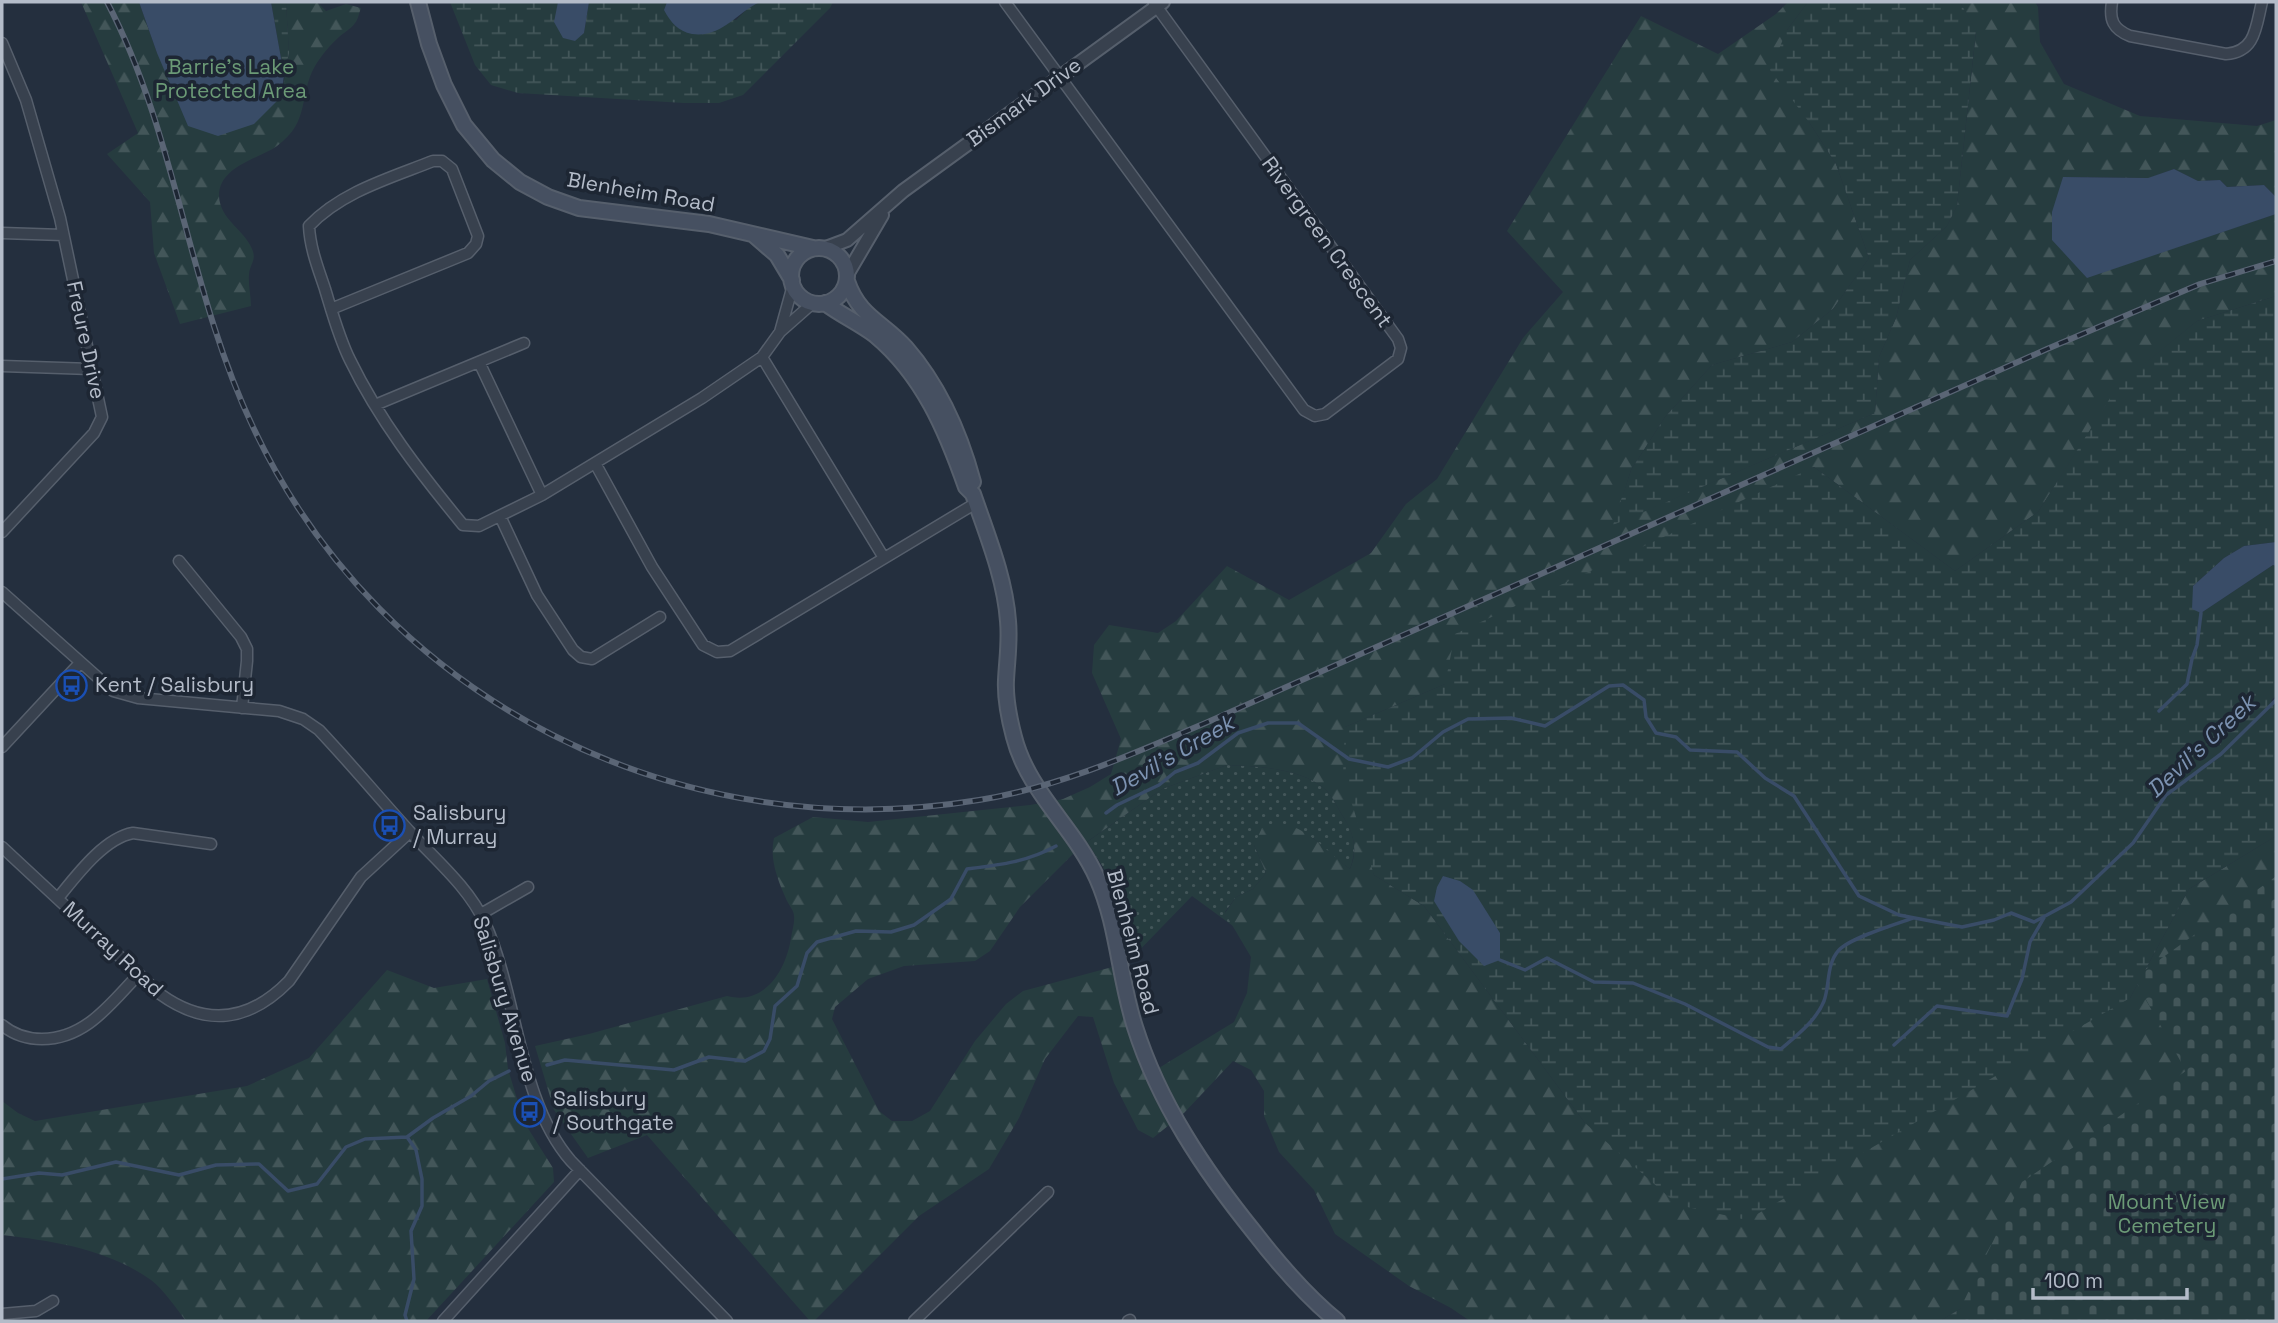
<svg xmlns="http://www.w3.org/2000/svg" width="2278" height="1323" viewBox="0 0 2278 1323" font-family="'Space Grotesk',sans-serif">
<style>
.grass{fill:url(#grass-dots)}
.forest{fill:url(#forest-firs);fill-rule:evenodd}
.wetland{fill:url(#wetland-marsh)}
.cemetery{fill:url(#cemetery-stones)}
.water{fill:#394c67}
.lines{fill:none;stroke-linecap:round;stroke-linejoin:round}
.stream{stroke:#394c67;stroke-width:3.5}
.minor-casing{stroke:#565f6c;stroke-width:13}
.tertiary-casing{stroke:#565f6c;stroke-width:16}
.secondary-casing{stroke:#565f6c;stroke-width:18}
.minor{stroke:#38414e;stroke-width:10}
.tertiary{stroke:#38414e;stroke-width:12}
.secondary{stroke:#465061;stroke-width:14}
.rail-casing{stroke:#5a6575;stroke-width:6}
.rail{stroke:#1d2633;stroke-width:3.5;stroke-dasharray:10;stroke-linecap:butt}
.labels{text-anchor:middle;stroke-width:7;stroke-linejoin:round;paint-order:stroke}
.park-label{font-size:21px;fill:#6b9a76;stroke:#1d2633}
.street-label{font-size:21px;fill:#b4bcc9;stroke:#1d2633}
.poi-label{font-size:21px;fill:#b4bcc9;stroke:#1d2633;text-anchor:start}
.water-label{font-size:23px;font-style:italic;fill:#7c92b1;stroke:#1d2633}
</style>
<defs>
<pattern id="grass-dots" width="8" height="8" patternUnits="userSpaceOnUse" patternTransform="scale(1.75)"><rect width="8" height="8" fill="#263c3f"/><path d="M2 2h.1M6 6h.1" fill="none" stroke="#435659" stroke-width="1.8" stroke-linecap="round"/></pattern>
<pattern id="forest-firs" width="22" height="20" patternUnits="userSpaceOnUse" patternTransform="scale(1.75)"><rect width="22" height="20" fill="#263c3f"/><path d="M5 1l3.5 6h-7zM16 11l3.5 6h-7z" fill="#435659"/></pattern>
<pattern id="wetland-marsh" width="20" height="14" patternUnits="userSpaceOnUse" patternTransform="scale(1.75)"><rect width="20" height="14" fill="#263c3f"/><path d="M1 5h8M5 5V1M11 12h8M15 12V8" fill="none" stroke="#435659"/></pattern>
<pattern id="cemetery-stones" width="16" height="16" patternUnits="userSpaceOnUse" patternTransform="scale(1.75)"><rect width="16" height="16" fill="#263c3f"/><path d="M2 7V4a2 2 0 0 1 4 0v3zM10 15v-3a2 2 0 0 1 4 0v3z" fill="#435659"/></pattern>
</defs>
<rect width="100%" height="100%" fill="#242f3e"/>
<path class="grass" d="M1227 765C1256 766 1303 768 1326 790 1333 797 1338 809 1344 818 1355 836 1357 849 1350 869L1335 858 1313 838 1254 845 1266 873 1253 889 1236 897 1225 912 1233 926 1192 896 1127 963 1117 900 1103 867 1087 842 1162 789Z"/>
<path class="forest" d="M81 2H139L157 53 281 97 289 53 286 2H317L326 11 346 4 361 8C359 13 358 20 355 23 351 29 343 33 339 37 330 45 321 56 315 66 298 96 311 121 277 146 259 159 219 166 219 196 220 220 244 229 252 249 257 260 250 264 249 274 248 284 251 296 251 306L180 324 154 253 150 202 107 154 138 133Z
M1788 2H1808L1787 30 1809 122 1836 164 1869 258 1833 309 1792 342 1712 365 1665 417 1631 470 1614 524 1875 413 1879 357 1896 318 1910 260 1947 226 1957 206 1976 32 1960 2H2035L2038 7 2040 42 2064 84 2140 116 2257 126 2276 120V197L2264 185 2227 187 2220 180 2198 181 2174 169 2149 178 2063 177 2087 277 2276 214V296L2197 321 2120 384 2038 512 1955 571 1814 467 1445 684 1345 727 1374 875 1424 906 1585 1123 2130 998 2189 889 2276 836V921L2186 1071 1960 1309 1940 1321H1470L1451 1308 1409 1286 1335 1234 1314 1190 1279 1152 1264 1116V1091L1251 1070 1233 1061 1184 1113 1153 1138 1138 1130 1114 1083 1093 1017 1078 1016 1045 1059 1019 1118 989 1169 919 1216 814 1321H810L647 1135 588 1158 554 1110 535 1046 589 1034 727 996C765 1006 786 970 791 938 792 931 795 922 794 916 794 911 789 905 787 901 778 881 769 859 774 838L813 817 868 822 1030 805 1063 799 1090 787 1111 774 1121 739 1092 673 1094 645 1109 625 1158 633 1176 621 1227 566 1289 600 1371 553 1406 504 1437 479 1523 338 1563 292 1507 231 1641 16 1718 54 1776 14ZM1227 765C1256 766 1303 768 1326 790 1333 797 1338 809 1344 818 1354 835 1358 850 1350 869 1329 854 1311 830 1284 824 1278 823 1269 827 1262 828L1254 845 1266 873 1253 889 1236 897 1225 913 1251 957 1247 993 1234 1022 1149 1074 1116 966 1023 991 1006 1004 975 1041 930 1111 912 1121H892L879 1111 832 1019 835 1007 868 979 904 966 975 961 990 951 1020 907 1081 846 1162 789Z
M387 970 434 988 487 979 505 1043 508 1069 524 1122 553 1168 554 1182 426 1321H186C176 1308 164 1290 151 1280 107 1249 54 1241 2 1235V1101L18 1113 35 1121 247 1086 309 1058Z"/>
<path class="wetland" d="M271 2H286L289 53 284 75Z
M450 2H558L584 33 589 2H667L664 10 736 20 750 6 760 2H833L830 8 743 95 719 103H684L518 93 491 85 475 65Z
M1808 2H1960L1976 31 1957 206 1947 226 1910 260 1896 318 1879 357 1875 413 1613 525 1631 470 1665 417 1712 365 1792 342 1833 309 1869 258 1836 164 1809 122 1770 70 1787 30Z
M2276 296V542L2244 546 2224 558 2193 586 2201 613 2273 565 2276 566V695L2271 701 2276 703V836L2189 889 2130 998 1747 1220 1678 1205 1585 1123 1424 906 1374 875 1343 775 1345 727 1445 684 1455 634 1814 467 1955 571 2038 512 2119 384 2197 321Z"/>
<path class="cemetery" d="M2275 877 2276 1321H1940L1960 1309 2022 1182 2186 1071 2134 978Z"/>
<path class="water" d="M139 2H271L284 75 281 97 254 124 218 136 188 126 157 53Z
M558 2H589L584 33 575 41 563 38 554 22Z
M667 2H760C736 13 722 38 692 34 678 31 671 23 664 10Z
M2174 169 2198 181 2220 180 2227 187 2264 185 2276 197V214L2087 278 2052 240V212L2063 177 2148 178Z
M2276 542V566L2273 565 2201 613 2192 609 2193 586 2224 558 2244 546Z
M1443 876 1460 881 1473 890 1500 933V960L1484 966 1459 941 1434 901 1437 887Z"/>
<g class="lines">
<path class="stream" d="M2159 711 2187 684 2192 659 2197 645 2201 613
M1106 813 1117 805 1159 785 1175 772 1198 763 1238 733 1268 723H1298L1349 759 1388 767 1412 758 1443 732 1468 719 1511 718 1545 726 1609 686 1623 685 1644 700 1646 717 1656 733 1676 737 1690 750 1737 752 1765 778 1794 796 1859 896 1899 915 1962 927 1994 920 2011 913 2034 922 2071 902 2133 843 2166 795 2221 754 2276 700
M1500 960 1525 970 1547 958 1594 982 1633 983 1685 1004 1768 1047 1781 1049C1796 1036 1816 1021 1824 1001 1830 985 1826 964 1839 950 1850 938 1896 924 1913 918
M1894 1045 1937 1006 2007 1016 2022 979 2030 942 2045 916
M547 1065 565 1060 674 1070 709 1057 745 1061 764 1051 770 1039 775 1006 797 986 807 953 817 942 856 931 891 932 914 925 951 899 967 869C999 865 1027 862 1056 846
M2 1179 39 1173 62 1175 116 1162 179 1175 216 1165 259 1164 288 1191 317 1184 346 1147 365 1139 407 1137 433 1118 471 1096 489 1081 509 1071
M407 1321 405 1315 414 1279 411 1231 422 1206V1179L416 1150 407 1137"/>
<defs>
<path id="minor" d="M1005 2 1304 410 1315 416 1325 414 1398 359 1401 348 1398 339 1154 3
M2112 2C2109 20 2113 29 2130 36L2226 54C2256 52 2256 26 2262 2
M2 43 26 100 60 218 102 417 94 433 2 532
M2 233 63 235
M814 302 780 332 762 357 884 558
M331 309 468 253 476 244 478 236 452 169 442 161H433C390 178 341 192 309 226 310 248 318 268 325 289 332 312 339 338 350 360 379 420 421 474 463 525L479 526 542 495 702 398 762 357
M780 332 793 285
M479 362 542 495
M2 366 91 369
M375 405 524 343
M595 463 652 567 703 645 717 652 730 651 976 503
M500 516 537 595 573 650 581 657 592 659 660 617
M179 561 241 637 247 649V661L242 708
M2 592 113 691 138 698 279 711 303 719 319 730C351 764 380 799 411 833 437 861 469 888 485 923 518 997 518 1100 571 1161L727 1321
M2 747 80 663
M2 847 160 994C207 1028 250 1021 289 981L361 877 410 832
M58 898C76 876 104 838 133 833L211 844
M481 914 528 887
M2 1025C14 1035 27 1039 42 1039 86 1039 111 1003 139 974
M2 1314 36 1311 53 1301
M443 1321 580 1170
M914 1321 1048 1192
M1128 1321 1130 1320"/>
<path id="tertiary" d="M823 249 847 240 903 191 1163 2
M848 273 882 215"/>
<path id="secondary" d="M418 2 429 44 444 85 464 125 493 160 520 182 548 197 579 208 709 224 813 248
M755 236 777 255 792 280
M791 276a28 28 0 1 1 56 0a28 28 0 1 1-56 0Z
M847 281C859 317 883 322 906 348 939 386 960 434 973 482
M825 303C841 315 859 323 875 335 923 375 946 430 966 487L973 494C987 535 1005 578 1008 621 1010 641 1007 660 1006 680 1005 699 1009 718 1014 737 1028 792 1074 827 1097 878 1118 925 1119 978 1135 1027 1159 1103 1204 1170 1254 1232 1278 1263 1306 1296 1337 1321"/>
</defs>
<use href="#minor" class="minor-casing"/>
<use href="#tertiary" class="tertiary-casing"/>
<use href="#secondary" class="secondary-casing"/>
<use href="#minor" class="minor"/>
<use href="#tertiary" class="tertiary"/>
<use href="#secondary" class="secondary"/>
<defs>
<path id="rail" d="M107 2C177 135 188 291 253 427 382 702 681 849 979 800 1060 787 1135 753 1210 721L2047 349 2200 284 2276 261"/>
</defs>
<use href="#rail" class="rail-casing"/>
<use href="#rail" class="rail"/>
</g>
<defs>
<symbol id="bus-ring" viewBox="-11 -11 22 22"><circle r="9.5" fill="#1d2633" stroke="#1a4fb4" stroke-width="1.5"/><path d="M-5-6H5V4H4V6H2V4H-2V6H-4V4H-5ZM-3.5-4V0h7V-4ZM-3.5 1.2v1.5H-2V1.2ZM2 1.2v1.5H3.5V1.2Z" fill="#1a4fb4"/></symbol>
</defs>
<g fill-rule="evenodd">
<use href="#bus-ring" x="54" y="668" width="35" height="35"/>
<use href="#bus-ring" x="372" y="808" width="35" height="35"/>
<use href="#bus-ring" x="512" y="1094" width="35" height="35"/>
</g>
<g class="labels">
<g class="park-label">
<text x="231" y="74">Barrie's Lake<tspan x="231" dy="24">Protected Area</tspan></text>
<text x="2167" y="1209">Mount View<tspan x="2167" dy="24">Cemetery</tspan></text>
</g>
<g class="street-label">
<text transform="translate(1024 102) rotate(-36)" y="7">Bismark Drive</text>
<text transform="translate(641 192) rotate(10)" y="7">Blenheim Road</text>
<text transform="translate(1327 242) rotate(54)" y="7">Rivergreen Crescent</text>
<text transform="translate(86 340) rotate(78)" y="7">Freure Drive</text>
<text transform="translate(1133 942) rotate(75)" y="7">Blenheim Road</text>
<text transform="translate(113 949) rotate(43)" y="7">Murray Road</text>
<text transform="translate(505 999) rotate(73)" y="7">Salisbury Avenue</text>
</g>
<g class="poi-label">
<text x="95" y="692">Kent / Salisbury</text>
<text x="413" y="820">Salisbury<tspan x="413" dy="24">/ Murray</tspan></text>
<text x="553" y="1106">Salisbury<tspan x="553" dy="24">/ Southgate</tspan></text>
</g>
<g class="water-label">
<text transform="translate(2201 746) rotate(-43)" y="8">Devil's Creek</text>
<text transform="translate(1172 755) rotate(-30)" y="8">Devil's Creek</text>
</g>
</g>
<rect width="2278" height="1323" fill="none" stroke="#b4bcc9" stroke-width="7"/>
<path d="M2033 1288v10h154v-10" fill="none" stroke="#b4bcc9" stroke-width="3.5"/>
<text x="2044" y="1288" font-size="21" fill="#b4bcc9" stroke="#1d2633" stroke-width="5" paint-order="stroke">100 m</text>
</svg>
